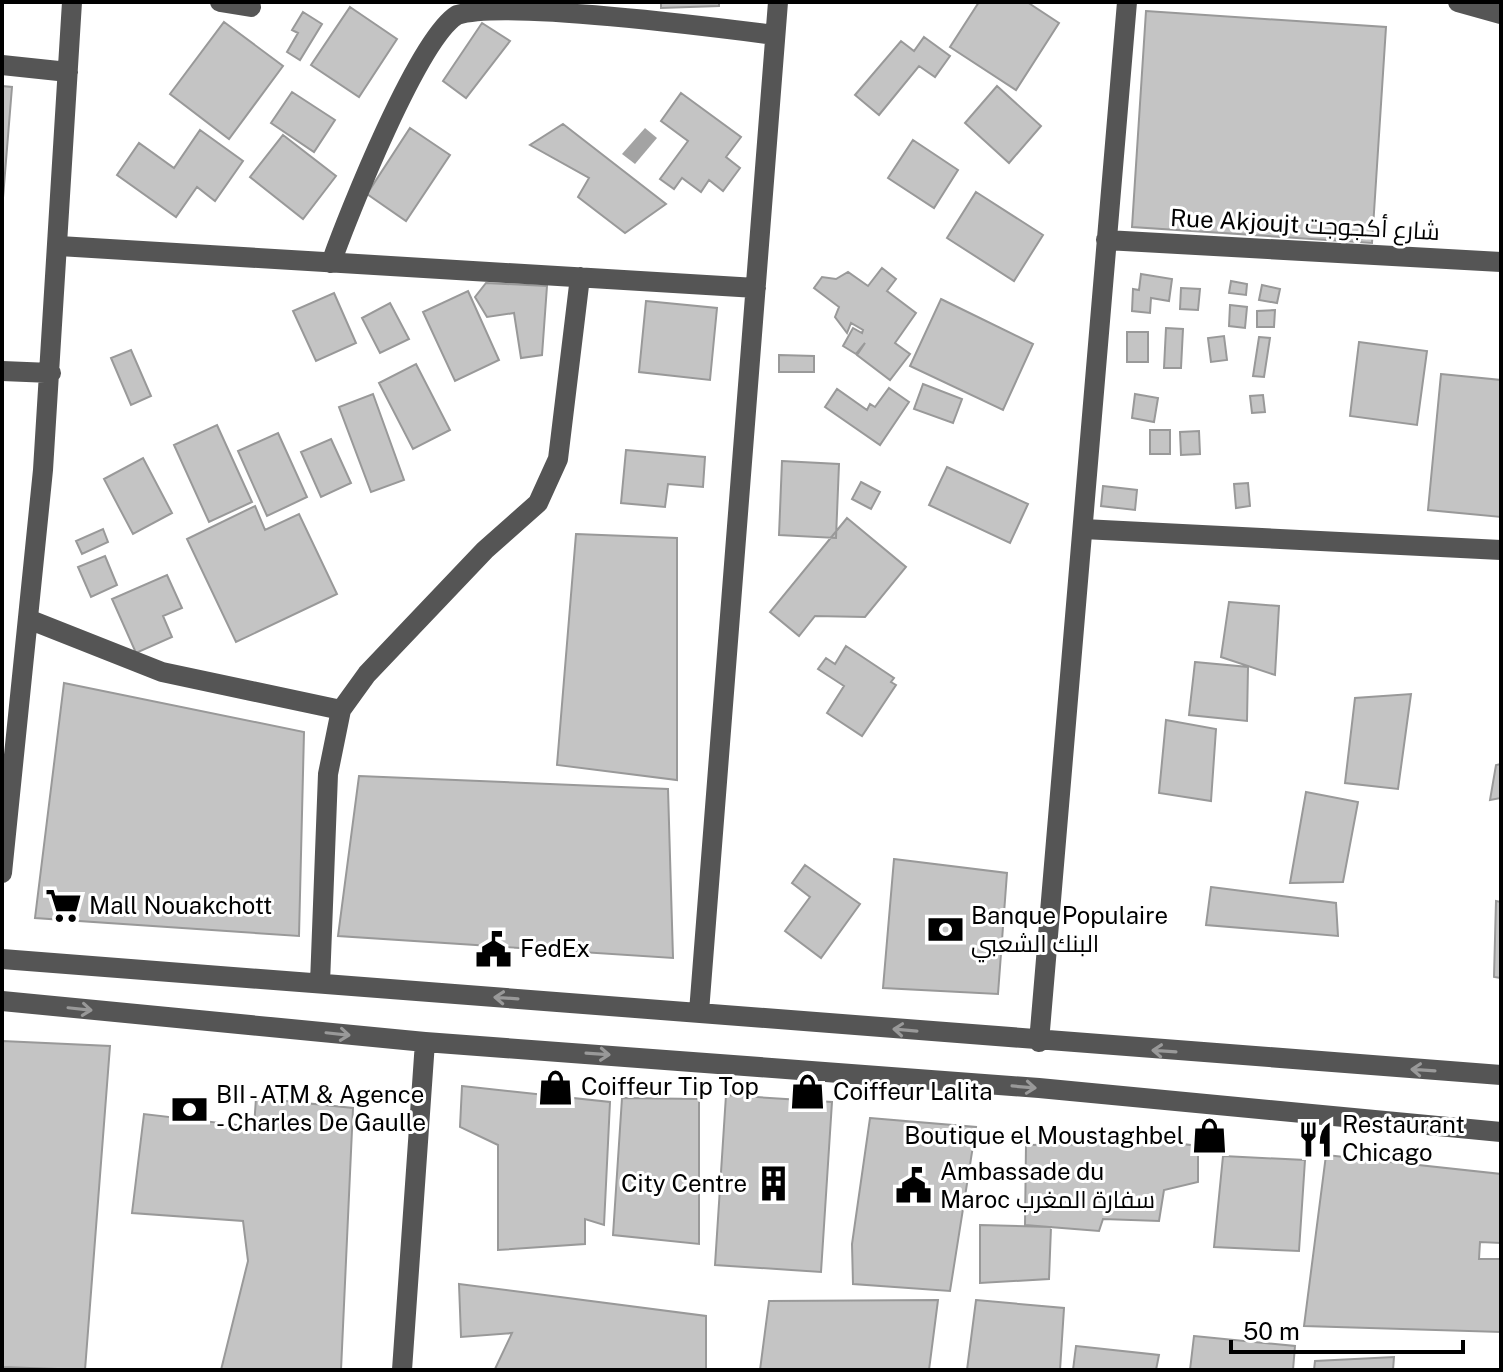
<svg xmlns="http://www.w3.org/2000/svg" width="1503" height="1372" viewBox="0 0 1503 1372" font-family="'Public Sans',Cairo,sans-serif">
<style>
.water{fill:#a3a3a3}
.building{fill:#c4c4c4;stroke:#999;stroke-width:2}
.lines{fill:none;stroke-linecap:round;stroke-linejoin:round}
.minor{stroke:#555;stroke-width:20}
.oneway{stroke:#999}
.labels{text-anchor:middle;stroke-width:6;stroke-linejoin:round;paint-order:stroke}
.street-label{font-size:24px;fill:#000;stroke:#fff}
.poi-label{font-size:24px;fill:#000;stroke:#fff;text-anchor:start}
</style>
<rect width="100%" height="100%" fill="#fff"/>
<path class="water" d="M645 128 657 138 635 164 622 154Z"/>
<path class="building" d="M661 2H719V6L661 8Z
M979 2H1027L1059 23 1016 90 950 47Z
M350 7 397 39 359 97 311 65Z
M1146 11 1386 27 1372 243 1132 227Z
M303 12 322 24 300 60 287 52 298 33 292 30Z
M224 22 283 66 229 139 170 94Z
M482 23 510 41 466 98 443 81Z
M924 37 950 56 935 77 919 66 879 115 855 95 901 41 914 51Z
M2 86 12 87 2 210Z
M997 86 1041 126 1009 163 965 123Z
M292 92 335 120 314 152 271 123Z
M681 93 741 137 726 157 740 168 723 191 709 180 701 192 682 178 674 189 660 179 688 141 661 121Z
M563 124 666 204 625 233 578 197 589 178 530 145Z
M410 128 450 155 406 221 367 194Z
M200 130 243 161 215 201 197 187 176 217 117 175 139 143 174 168Z
M283 135 336 176 303 219 250 177Z
M913 140 958 170 934 208 888 178Z
M976 192 1043 235 1014 281 947 238Z
M882 268 896 279 887 291 916 313 895 343 910 354 890 380 857 355 865 343 856 354 843 346 853 328 862 333 863 330 851 323 847 333 835 317 839 307 814 288 822 277 836 279 848 272 868 286Z
M1141 274 1172 279 1169 301 1151 298 1150 313 1132 311 1133 289 1139 290Z
M1231 281 1247 284 1246 295 1229 293Z
M486 283 547 286 542 355 521 358 514 313 487 317 475 297Z
M1262 285 1280 289 1277 303 1259 300Z
M1181 288 1200 289 1198 310 1180 309Z
M468 291 499 360 455 381 423 312Z
M334 293 356 343 316 361 293 311Z
M941 299 1033 344 1003 410 910 366Z
M646 301 717 308 710 380 639 372Z
M390 303 409 339 380 353 362 318Z
M1230 305 1247 307 1245 328 1229 326Z
M1275 310 1274 327H1257V311Z
M1166 328 1183 329 1181 368H1164Z
M1127 332H1148V362H1127Z
M1224 336 1227 360 1211 362 1208 338Z
M1259 337 1270 338 1264 377 1253 376Z
M1359 342 1427 351 1417 425 1350 416Z
M131 350 151 396 131 405 111 358Z
M779 355 814 356V372H779Z
M416 364 450 430 413 449 379 383Z
M1441 374 1501 380V517L1428 510Z
M923 384 962 399 953 423 914 409Z
M889 388 909 402 880 445 825 407 837 389 867 410 870 404 875 407Z
M373 394 404 480 371 492 339 407Z
M1135 394 1158 398 1154 422 1132 418Z
M1263 395 1265 412 1252 413 1250 396Z
M217 425 252 502 209 522 174 445Z
M1150 430H1170V454H1150Z
M1199 431 1200 454 1181 455 1180 432Z
M278 433 307 497 267 516 238 451Z
M331 439 351 483 321 497 301 452Z
M626 450 705 457 703 487 668 484 665 507 621 503Z
M143 458 172 513 133 534 104 479Z
M782 461 839 464 836 538 779 535Z
M947 467 1028 504 1010 543 929 505Z
M861 482 880 492 871 509 852 499Z
M1248 483 1250 506 1236 508 1234 484Z
M1103 486 1137 490 1135 510 1101 506Z
M255 506 265 530 299 514 337 594 236 642 187 539Z
M847 518 906 567 865 617 815 616 799 636 770 612Z
M103 529 108 542 82 554 76 541Z
M576 534 677 538V780L557 765Z
M105 556 117 585 91 597 78 567Z
M167 575 182 608 163 616 172 637 136 653 112 599Z
M1229 602 1279 606 1275 675 1221 657Z
M846 646 894 678 891 682 896 685 862 736 827 713 844 686 818 669 826 658 835 664Z
M1195 662 1248 667 1247 721 1189 715Z
M64 683 304 732 299 936 35 918Z
M1411 694 1398 789 1345 783 1355 698Z
M1166 720 1216 729 1211 801 1159 793Z
M1501 764V798L1490 800 1496 765Z
M359 776 668 789 673 958 338 936Z
M1306 792 1358 802 1343 882 1290 883Z
M894 859 1007 873 998 994 883 988Z
M805 865 860 904 821 958 785 931 810 897 792 883Z
M1211 887 1336 903 1338 936 1206 925Z
M1496 901 1501 902V978L1494 977Z
M2 1041 110 1046 85 1370 2 1367Z
M462 1086 610 1102 604 1225 585 1219V1244L498 1250V1145L460 1127Z
M726 1095 832 1102 821 1272 715 1265Z
M256 1098 353 1108 341 1370H221L248 1261 243 1221 132 1213 144 1114 254 1127Z
M622 1098 699 1099V1244L613 1235Z
M870 1118 976 1127 950 1291 853 1284 852 1244Z
M1096 1133 1198 1146V1182L1164 1190 1159 1221 1103 1219 1099 1231 1025 1225 1026 1145 1096 1144Z
M1326 1155 1501 1174V1243L1480 1242 1479 1259H1501V1332L1304 1326Z
M1223 1156 1305 1160 1299 1251 1214 1247Z
M980 1225 1051 1227 1049 1279 980 1283Z
M459 1284 706 1316V1370H498L495 1369 512 1333 461 1337Z
M938 1300 929 1370H760L769 1301Z
M976 1300 1064 1308 1060 1370H967Z
M1194 1336 1295 1346 1293 1370H1190Z
M1076 1346 1159 1355 1156 1370H1073Z
M1394 1357 1393 1370H1314L1315 1361Z"/>
<g class="lines">
<path class="minor" d="M220 2 251 7
M1458 2 1501 14
M2 65 68 72
M1106 240 1501 262
M59 246 756 288
M331 263C348 215 418 39 457 15 503 0 713 27 775 35
M2 371 51 373
M1083 529 1501 550
M28 619 162 672 341 710
M2 873 43 470 72 2
M2 959 1501 1075
M320 983 328 774 341 710 367 674 485 550 538 503 558 459 580 277
M2 1001 425 1042 1039 1088 1501 1132
M699 1012 778 2
M1039 1042 1127 2
M402 1370 425 1042"/>
</g>
<defs><path id="oneway-shaft" d="M-6 0H5M1.5-3L5.5 0L1.5 3" fill="none" stroke-width="1.6" stroke-linecap="round" stroke-linejoin="round" transform="scale(2)"/></defs>
<g class="oneway">
<use href="#oneway-shaft" transform="translate(506 998) rotate(-176)"/>
<use href="#oneway-shaft" transform="translate(80 1009) rotate(6)"/>
<use href="#oneway-shaft" transform="translate(905 1030) rotate(-175)"/>
<use href="#oneway-shaft" transform="translate(338 1034) rotate(6)"/>
<use href="#oneway-shaft" transform="translate(1164 1051) rotate(-176)"/>
<use href="#oneway-shaft" transform="translate(598 1054) rotate(4)"/>
<use href="#oneway-shaft" transform="translate(1423 1070) rotate(-176)"/>
<use href="#oneway-shaft" transform="translate(1024 1087) rotate(5)"/>
</g>
<defs>
<symbol id="supermarket-bare" viewBox="-9 -9 18 18"><path d="M-6-5.5h2.5l.6 2H6L4.5 2H-2.5L-4.4-4H-6ZM-1.5 3.2a1.3 1.3 0 1 0 .1 0ZM3 3.2a1.3 1.3 0 1 0 .1 0Z" fill="#000" stroke="#fff" stroke-width="2.5" paint-order="stroke"/></symbol>
<symbol id="bank-bare" viewBox="-9 -9 18 18"><path d="M-6-4H6V4H-6ZM0-2.3a2.3 2.3 0 1 0 0 4.6a2.3 2.3 0 1 0 0-4.6Z" fill="#000" stroke="#fff" stroke-width="2.5" paint-order="stroke"/></symbol>
<symbol id="civic-bare" viewBox="-9 -9 18 18"><path d="M-.6-6.5H3V-4.5H.6V-3L4-1V1h2V6H-6V1h2V-1L-.6-3ZM-1.2 2.5V6h2.4V2.5Z" fill="#000" stroke="#fff" stroke-width="2.5" paint-order="stroke"/></symbol>
<symbol id="shop-bare" viewBox="-9 -9 18 18"><path d="M-5-2.5h2.3a2.7 3.5 0 0 1 5.4 0H5L5.5 6h-11ZM-1.5-2.5h3a1.5 2.3 0 0 0-3 0Z" fill="#000" stroke="#fff" stroke-width="2.5" paint-order="stroke"/></symbol>
<symbol id="restaurant-bare" viewBox="-9 -9 18 18"><path d="M-5-6h1v4h1v-4h1v4h1v-4h1v5L-1.5 .5V6h-2V.5L-5-1ZM5-6V6H3V1.5H1.5Q1.5-4 5-6Z" fill="#000" stroke="#fff" stroke-width="2.5" paint-order="stroke"/></symbol>
<symbol id="building-bare" viewBox="-9 -9 18 18"><path d="M-4-6H4V6H1V3H-1V6H-4ZM-2.5-4.3h1.7v1.8h-1.7ZM.8-4.3h1.7v1.8H.8ZM-2.5-1h1.7V.8h-1.7ZM.8-1h1.7V.8H.8Z" fill="#000" stroke="#fff" stroke-width="2.5" paint-order="stroke"/></symbol>
</defs>
<g fill-rule="evenodd">
<use href="#supermarket-bare" x="38" y="880" width="51" height="51"/>
<use href="#bank-bare" x="920" y="904" width="51" height="51"/>
<use href="#civic-bare" x="468" y="924" width="51" height="51"/>
<use href="#shop-bare" x="530" y="1062" width="51" height="51"/>
<use href="#shop-bare" x="782" y="1066" width="51" height="51"/>
<use href="#bank-bare" x="164" y="1084" width="51" height="51"/>
<use href="#shop-bare" x="1184" y="1110" width="51" height="51"/>
<use href="#restaurant-bare" x="1290" y="1114" width="51" height="51"/>
<use href="#building-bare" x="748" y="1158" width="51" height="51"/>
<use href="#civic-bare" x="888" y="1160" width="51" height="51"/>
</g>
<g class="labels">
<g class="street-label">
<text transform="translate(1305 225) rotate(3)" y="8">Rue Akjoujt شارع أكجوجت</text>
</g>
<g class="poi-label">
<text x="89" y="914">Mall Nouakchott</text>
<text x="971" y="924">Banque Populaire<tspan x="971" dy="28">البنك الشعبي</tspan></text>
<text x="520" y="957">FedEx</text>
<text x="581" y="1095">Coiffeur Tip Top</text>
<text x="833" y="1100">Coiffeur Lalita</text>
<text x="216" y="1103">BII - ATM &amp; Agence<tspan x="216" dy="28">- Charles De Gaulle</tspan></text>
<text x="1342" y="1133">Restaurant<tspan x="1342" dy="28">Chicago</tspan></text>
<text x="1184" y="1144" text-anchor="end">Boutique el Moustaghbel</text>
<text x="940" y="1180">Ambassade du<tspan x="940" dy="28">Maroc سفارة المغرب</tspan></text>
<text x="747" y="1192" text-anchor="end">City Centre</text>
</g>
</g>
<rect width="1503" height="1372" fill="none" stroke="#000000" stroke-width="8"/>
<path d="M1231 1340v12h232v-12" fill="none" stroke="#000000" stroke-width="4"/>
<text x="1243" y="1340" font-size="24" fill="#000000" stroke="#ffffff" stroke-width="6" paint-order="stroke">50 m</text>
</svg>
